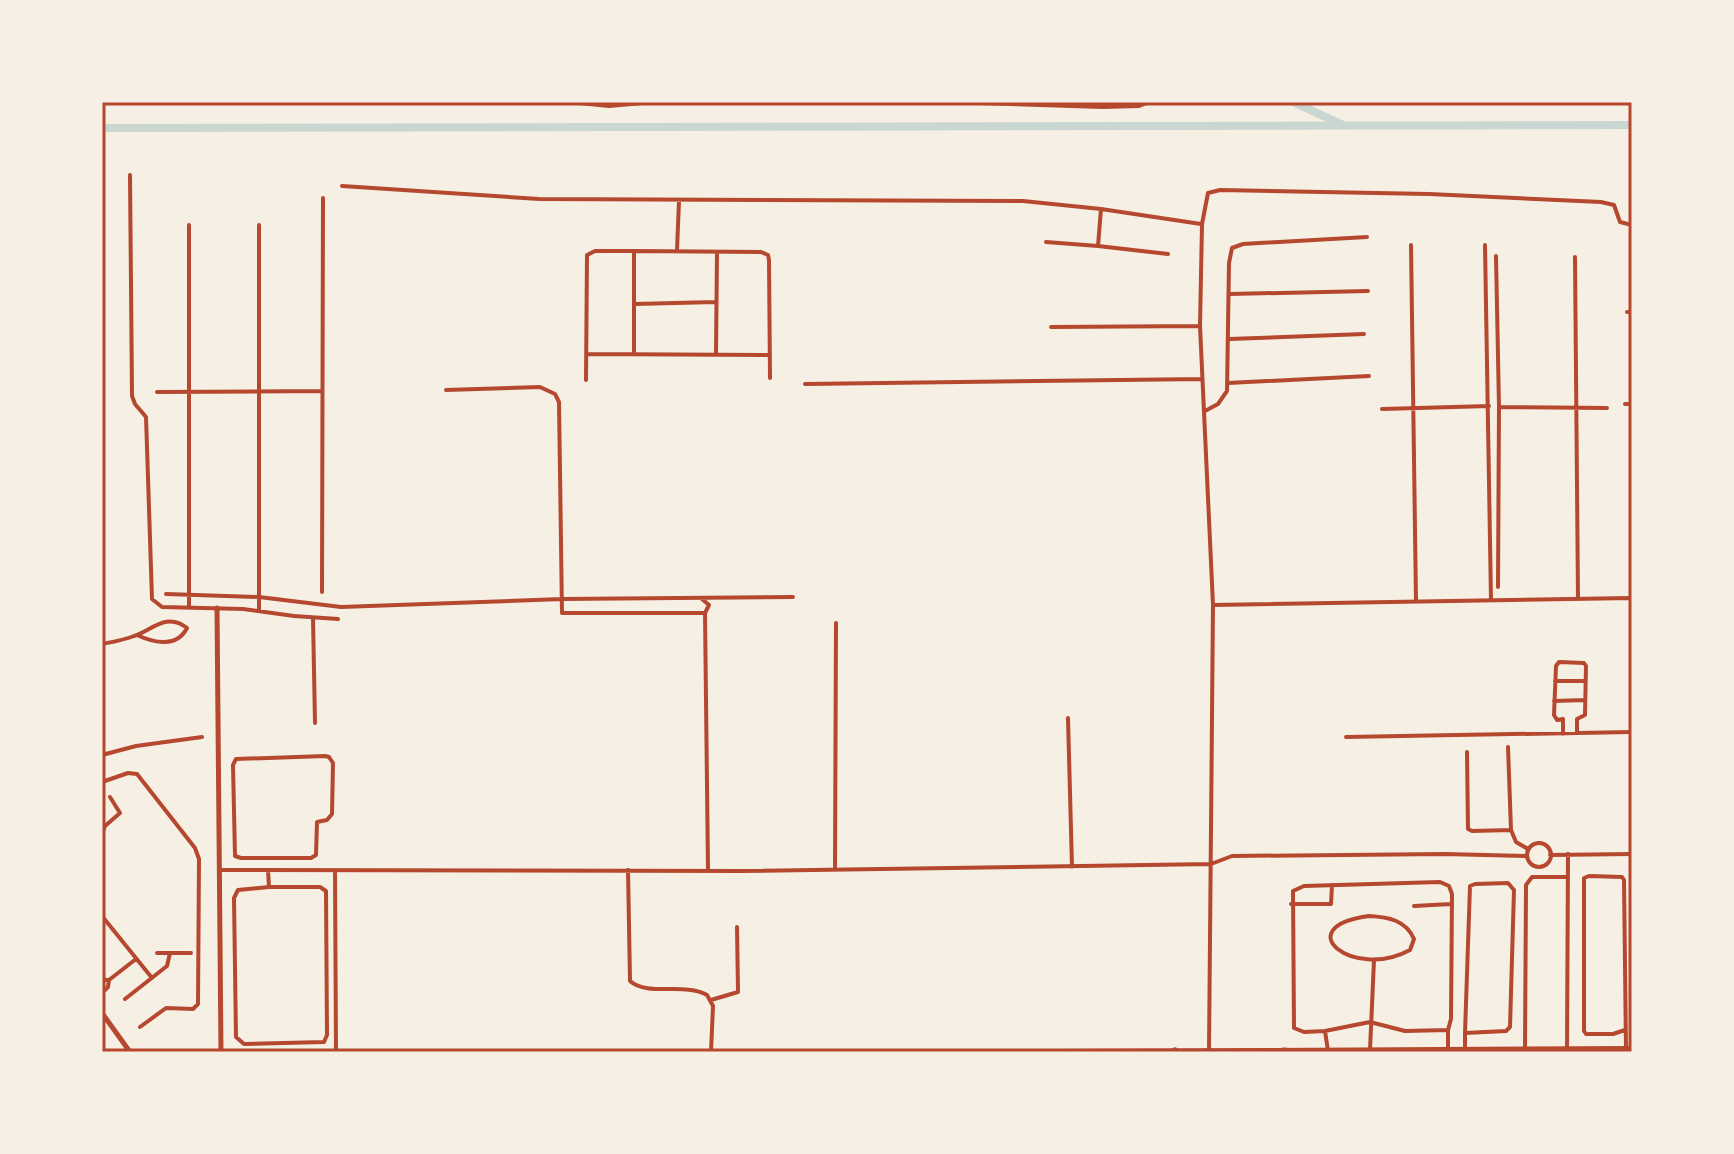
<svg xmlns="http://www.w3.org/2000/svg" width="1734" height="1154" viewBox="0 0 1734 1154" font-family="'PT Serif',serif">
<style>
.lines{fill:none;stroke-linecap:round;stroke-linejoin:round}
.canal{stroke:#c9d6d2;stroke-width:8}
.minor{stroke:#b5482f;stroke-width:4}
.tertiary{stroke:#b5482f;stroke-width:5}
.secondary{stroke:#b5482f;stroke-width:6}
.trunk{stroke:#b5482f;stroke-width:7}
.neatline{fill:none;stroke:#b5482f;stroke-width:3}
</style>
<rect width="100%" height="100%" fill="#f6efe4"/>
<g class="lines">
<path class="canal" d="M1293 102 1343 125
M102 128 1632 125"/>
<path class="minor" d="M569 102 609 106 654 102
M946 102 1103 107 1139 106 1149 102
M130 175 132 396 135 404 146 417 152 599 162 607 243 609 294 616 338 619
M342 186 539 199 1023 201 1101 209 1201 224
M1101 209 1098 246 1168 254
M189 225V608
M1046 242 1098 246
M1411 245 1416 601
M1485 245 1491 600
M677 250 679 201
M1496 256 1499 407 1498 587
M1575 257 1578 599
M1230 294 1368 291
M634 304 716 302
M1627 312H1632
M1051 327 1200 326
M1229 339 1364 334
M586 354 770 355
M634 354V251L761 252 768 255 769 260 770 378
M716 354 717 252
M586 380 587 255 595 251H634
M1228 383 1369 376
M805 384 1202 379
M446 390 540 387 555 394 559 402 562 613H705L709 605 702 599
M157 392 321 391
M1625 404H1632
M1499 407 1607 408
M1382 409 1489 406
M1205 411 1218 404 1227 391 1229 263 1232 248 1243 244 1367 237
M322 592 323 198
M166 594 259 597 341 607 562 599 793 597
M1631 598 1632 639
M1213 605 1632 598
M259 610V225
M705 613 708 870
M313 618 315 723
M102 644C112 642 124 640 134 636 152 630 167 612 187 628 177 648 154 643 137 635
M1555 681H1585
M1554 701 1585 700
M1068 718 1072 867
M1563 734V719L1557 720 1554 715 1556 666 1559 662 1584 663 1586 666 1585 715 1577 719V733
M1346 737 1632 732
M1508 747 1511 830 1516 842 1528 849
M1467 752 1468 829 1472 831 1511 830
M102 755 136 746 202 737
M325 756 329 757 333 763 332 814 327 820 317 822 316 855 311 858H241L235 856 233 765 236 759Z
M102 782 128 773 137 774 195 848 199 859 198 1004 193 1009 166 1008 140 1027
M102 834 105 826 120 813 110 797
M1527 855a12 12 0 1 1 24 0a12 12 0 1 1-24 0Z
M1550 855 1632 854
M835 869 836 623
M219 870 743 871 1211 864 1232 856 1444 854 1527 856
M268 870 269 887
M335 870 336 1052
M628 870 630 981C648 997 684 982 707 995L713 1006 711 1052
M1440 882 1449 886 1452 894 1451 1019 1448 1030 1405 1031 1370 1022 1325 1031 1304 1032 1294 1028 1293 891 1304 886Z
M269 887H320L326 891 327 1035 324 1042 244 1044 236 1037 234 898 238 890Z
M1291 904H1331L1332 885
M1414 906 1451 904
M102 916 152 978
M1369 916C1388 917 1406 920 1414 939L1410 950C1353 981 1287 927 1369 916Z
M157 953H191
M102 980H109L108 987 102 993
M109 980 136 959
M125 999 167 966 170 953
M711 1000 738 992 737 927
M1448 1030V1051
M1625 1030 1613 1034H1586L1584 1031V878L1589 876 1622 877 1624 880 1626 1049
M1325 1031 1328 1051
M1370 1050 1374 960
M1465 1050V1033L1470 886 1475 884 1508 883 1514 890 1510 1027 1506 1031 1465 1033
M1525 1050 1526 885 1532 877H1566
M1567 1050 1568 854
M1209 1051 1213 605 1200 326 1202 224 1208 193 1220 190 1429 194 1601 202 1614 205 1620 222 1632 225"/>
<path class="tertiary" d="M217 608 221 1052
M102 1013 130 1052"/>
<path class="secondary" d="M1057 1052 1632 1049"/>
<path class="trunk" d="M1175 1051 1176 1052
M1284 1051 1292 1052
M1209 1052V1051"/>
</g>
<rect width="1734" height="1154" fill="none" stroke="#f6efe4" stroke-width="208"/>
<rect x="104" y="104" width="1526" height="946" class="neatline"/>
</svg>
